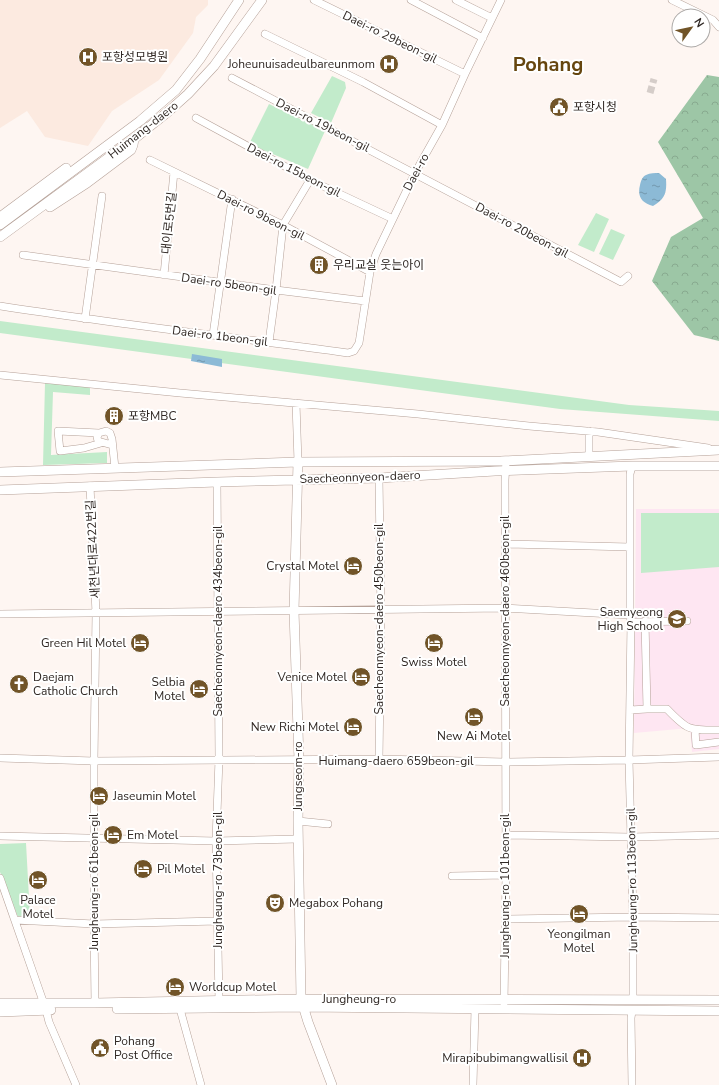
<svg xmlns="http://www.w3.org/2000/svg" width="719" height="1085" viewBox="0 0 719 1085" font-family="'Nunito Sans','Noto Sans KR',sans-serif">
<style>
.education{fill:#fee6f2}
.medical{fill:#fceae0}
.forest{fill:url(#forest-crowns)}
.park{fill:#c2ebcb}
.water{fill:url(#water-ripples)}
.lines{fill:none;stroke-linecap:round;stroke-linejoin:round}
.minor-tunnel{stroke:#d5cdc9;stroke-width:7;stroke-dasharray:7 3.5;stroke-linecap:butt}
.minor-casing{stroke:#b5a198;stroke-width:8}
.major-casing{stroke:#b5a198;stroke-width:10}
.minor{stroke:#fff;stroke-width:7}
.major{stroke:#fff;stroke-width:9}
.labels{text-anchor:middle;stroke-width:4;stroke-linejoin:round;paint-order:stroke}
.street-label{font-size:12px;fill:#302824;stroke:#fff}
.poi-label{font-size:12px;fill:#302824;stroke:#fff;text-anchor:start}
.town-label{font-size:20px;font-weight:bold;fill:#66460f;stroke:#fff}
</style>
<defs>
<pattern id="forest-crowns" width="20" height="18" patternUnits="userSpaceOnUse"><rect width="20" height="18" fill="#9dc6a6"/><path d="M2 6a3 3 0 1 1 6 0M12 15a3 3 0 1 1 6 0" fill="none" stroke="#88aa8f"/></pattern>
<pattern id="water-ripples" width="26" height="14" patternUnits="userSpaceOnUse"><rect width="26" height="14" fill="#8cbad6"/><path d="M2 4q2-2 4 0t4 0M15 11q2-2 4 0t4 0" fill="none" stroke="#7397ad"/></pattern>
</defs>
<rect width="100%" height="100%" fill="#fef6f2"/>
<path class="education" d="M636 509H719V749L692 752 690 728 634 733Z"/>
<path class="medical" d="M0 0H208V5L196 17 193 33 159 80 112 111 88 146 45 137 27 111 0 128Z"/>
<path class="forest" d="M707 75 719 77V341L694 335 652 281 671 237 703 218 658 142Z"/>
<path class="park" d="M332 76 345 82 346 88 331 123 311 113Z
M269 104 325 131 308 169 249 144Z
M596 213 609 219 594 252 578 245Z
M611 229 625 235 613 260 599 254Z
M0 321 629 405 719 411V421L560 409 0 333Z
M45 383 90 387V395L53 392 51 455 107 452V463L43 465Z
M641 513H719V567L641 573Z
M26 843 30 916 18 917 0 872V844Z"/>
<path class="water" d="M659 173 666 179C667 193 665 199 653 206 642 203 637 197 640 185 641 181 642 177 646 175 650 173 655 173 659 173Z
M192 354 222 359V367L191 361Z"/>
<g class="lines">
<path class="minor-tunnel" d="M650 93 654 79"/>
<defs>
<path id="minor" d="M314 0 465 74
M411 0 483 38
M456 0 492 18
M672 0 713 20 719 27
M265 34 363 82 442 125
M232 78 621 282 628 276
M196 118 310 180 393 219
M150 160 283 225 370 272
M23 255 276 290 365 301
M164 275 174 172
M0 306C116 324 232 337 348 353L354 351 359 343 370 272 376 254 415 173 442 125 465 74 501 0
M85 319 102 196
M213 335 232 199
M269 342 276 290 283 225 310 180
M0 375 180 393 418 414 529 426 598 432 708 448
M296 403 298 462
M99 433 58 431 60 451 84 448 101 443
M112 445 98 441 97 437 99 433 106 431 110 433 112 439 115 468
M589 456V431
M632 466 630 474V615L631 622 629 760 633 917V999
M379 478 381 613 379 759
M217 482 219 759 216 841 219 1001
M90 486 96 613 94 761V924L95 1003
M505 544 630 547
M0 614 505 608 630 615
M645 621 647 709H667C688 731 689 730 719 730
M631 622 687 621
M630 710 647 709
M695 730 696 745 719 742
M0 758 94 761 379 759 505 762 629 760 719 757
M298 821 328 824
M506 835 631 837 719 835
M0 836 216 841 298 839
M452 876 506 875
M0 878 44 1004
M506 919 633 917 719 918
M15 920 94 924 218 921
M504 1003 506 875 505 480 506 461
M180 1009 201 1085
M46 1010 49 1022 76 1085
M473 1085 475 1009
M632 1085 631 1018 632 1011"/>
<path id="major" d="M50 207 87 183 131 150 133 145 134 139
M0 217 66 168
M0 225 140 121 176 90 200 59 239 0
M0 237 134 139 169 111 188 94 214 66 262 0
M298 462 294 611 299 760 298 821 301 999 308 1022 332 1085
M0 472 298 462 501 461 719 450
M0 490 217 482 379 478 495 471 632 466H719
M0 1003H95L301 999 719 1000
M117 1009 303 1007 719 1011
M0 1012 51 1010"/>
</defs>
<use href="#minor" class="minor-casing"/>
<use href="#major" class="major-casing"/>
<use href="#minor" class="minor"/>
<use href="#major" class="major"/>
</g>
<defs>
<symbol id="hospital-disc" viewBox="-11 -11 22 22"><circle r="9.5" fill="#715428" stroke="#fff"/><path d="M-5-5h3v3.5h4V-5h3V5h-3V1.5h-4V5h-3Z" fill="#fff"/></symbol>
<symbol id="civic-disc" viewBox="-11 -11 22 22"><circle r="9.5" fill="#715428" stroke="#fff"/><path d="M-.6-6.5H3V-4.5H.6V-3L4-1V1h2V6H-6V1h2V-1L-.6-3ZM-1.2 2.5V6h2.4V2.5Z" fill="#fff"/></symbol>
<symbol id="building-disc" viewBox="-11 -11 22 22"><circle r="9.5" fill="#715428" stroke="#fff"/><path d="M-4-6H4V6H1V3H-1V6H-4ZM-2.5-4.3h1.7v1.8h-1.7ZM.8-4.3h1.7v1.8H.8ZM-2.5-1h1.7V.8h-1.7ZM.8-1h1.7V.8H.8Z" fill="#fff"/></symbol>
<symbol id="hotel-disc" viewBox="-11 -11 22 22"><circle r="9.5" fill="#715428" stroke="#fff"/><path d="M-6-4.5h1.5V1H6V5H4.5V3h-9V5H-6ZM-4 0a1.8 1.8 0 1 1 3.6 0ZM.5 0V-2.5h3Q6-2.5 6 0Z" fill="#fff"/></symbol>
<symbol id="school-disc" viewBox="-11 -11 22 22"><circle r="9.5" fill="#715428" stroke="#fff"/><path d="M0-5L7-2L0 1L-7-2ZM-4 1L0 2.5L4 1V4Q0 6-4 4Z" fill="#fff"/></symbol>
<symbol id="church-disc" viewBox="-11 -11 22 22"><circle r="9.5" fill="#715428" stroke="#fff"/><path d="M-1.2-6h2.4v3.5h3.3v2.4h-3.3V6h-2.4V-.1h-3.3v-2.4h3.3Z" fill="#fff"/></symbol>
<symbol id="theatre-disc" viewBox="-11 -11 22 22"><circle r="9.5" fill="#715428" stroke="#fff"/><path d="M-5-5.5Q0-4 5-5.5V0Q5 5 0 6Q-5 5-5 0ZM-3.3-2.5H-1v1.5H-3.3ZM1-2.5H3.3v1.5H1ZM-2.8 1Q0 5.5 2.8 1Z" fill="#fff"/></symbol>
</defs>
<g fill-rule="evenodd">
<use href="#hospital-disc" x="77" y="46" width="22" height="22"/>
<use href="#hospital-disc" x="378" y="53" width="22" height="22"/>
<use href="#civic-disc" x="548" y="96" width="22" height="22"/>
<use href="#building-disc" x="308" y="254" width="22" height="22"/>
<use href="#building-disc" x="103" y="405" width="22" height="22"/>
<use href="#hotel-disc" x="342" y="555" width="22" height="22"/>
<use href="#school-disc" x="666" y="608" width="22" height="22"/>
<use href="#hotel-disc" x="129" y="632" width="22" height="22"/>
<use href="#hotel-disc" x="423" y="632" width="22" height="22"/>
<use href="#hotel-disc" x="350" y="666" width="22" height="22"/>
<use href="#church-disc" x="8" y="673" width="22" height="22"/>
<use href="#hotel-disc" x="188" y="678" width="22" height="22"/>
<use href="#hotel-disc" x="463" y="706" width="22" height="22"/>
<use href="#hotel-disc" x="342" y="716" width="22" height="22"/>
<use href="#hotel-disc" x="88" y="785" width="22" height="22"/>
<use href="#hotel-disc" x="102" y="824" width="22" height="22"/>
<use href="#hotel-disc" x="132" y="858" width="22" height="22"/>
<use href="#hotel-disc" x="27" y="869" width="22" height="22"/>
<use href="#theatre-disc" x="264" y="892" width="22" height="22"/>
<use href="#hotel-disc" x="568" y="903" width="22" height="22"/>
<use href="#hotel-disc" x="164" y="976" width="22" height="22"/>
<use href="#civic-disc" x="89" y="1037" width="22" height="22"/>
<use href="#hospital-disc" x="571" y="1047" width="22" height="22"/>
</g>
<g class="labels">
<g class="street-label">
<text transform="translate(390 37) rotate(26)" y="4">Daei-ro 29beon-gil</text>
<text transform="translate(323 125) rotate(27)" y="4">Daei-ro 19beon-gil</text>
<text transform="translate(143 130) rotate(-38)" y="4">Huimang-daero</text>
<text transform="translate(294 170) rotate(27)" y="4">Daei-ro 15beon-gil</text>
<text transform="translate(416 172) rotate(-62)" y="4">Daei-ro</text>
<text transform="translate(261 215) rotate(27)" y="4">Daei-ro 9beon-gil</text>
<text transform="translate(169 223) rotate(-84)" y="4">대이로5번길</text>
<text transform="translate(522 230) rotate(28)" y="4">Daei-ro 20beon-gil</text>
<text transform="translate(229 284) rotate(8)" y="4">Daei-ro 5beon-gil</text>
<text transform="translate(220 336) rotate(7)" y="4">Daei-ro 1beon-gil</text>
<text transform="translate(360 477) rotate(-2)" y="4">Saecheonnyeon-daero</text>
<text transform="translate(93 549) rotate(-93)" y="4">새천년대로422번길</text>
<text transform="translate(505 611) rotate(-90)" y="4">Saecheonnyeon-daero 460beon-gil</text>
<text transform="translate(379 619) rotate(-90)" y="4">Saecheonnyeon-daero 450beon-gil</text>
<text transform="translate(218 621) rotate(-90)" y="4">Saecheonnyeon-daero 434beon-gil</text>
<text x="396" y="765">Huimang-daero 659beon-gil</text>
<text transform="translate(298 776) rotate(-90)" y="4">Jungseom-ro</text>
<text transform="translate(218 880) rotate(-90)" y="4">Jungheung-ro 73beon-gil</text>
<text transform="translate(632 880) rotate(-91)" y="4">Jungheung-ro 113beon-gil</text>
<text transform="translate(94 882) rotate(-90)" y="4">Jungheung-ro 61beon-gil</text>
<text transform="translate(505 886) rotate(-90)" y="4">Jungheung-ro 101beon-gil</text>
<text x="359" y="1003">Jungheung-ro</text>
</g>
<g class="poi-label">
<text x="102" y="61">포항성모병원</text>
<text x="375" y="68" text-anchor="end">Joheunuisadeulbareunmom</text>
<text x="573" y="111">포항시청</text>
<text x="333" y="269">우리교실 웃는아이</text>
<text x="128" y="420">포항MBC</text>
<text x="339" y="570" text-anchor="end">Crystal Motel</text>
<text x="663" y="616" text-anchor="end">Saemyeong<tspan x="663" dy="14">High School</tspan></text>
<text x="126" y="647" text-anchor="end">Green Hil Motel</text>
<text x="434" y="666" text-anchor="middle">Swiss Motel</text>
<text x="33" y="681">Daejam<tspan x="33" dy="14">Catholic Church</tspan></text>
<text x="347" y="681" text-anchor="end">Venice Motel</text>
<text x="185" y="686" text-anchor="end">Selbia<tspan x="185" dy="14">Motel</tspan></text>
<text x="339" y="731" text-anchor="end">New Richi Motel</text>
<text x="474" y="740" text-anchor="middle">New Ai Motel</text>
<text x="113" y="800">Jaseumin Motel</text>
<text x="127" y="839">Em Motel</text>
<text x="157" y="873">Pil Motel</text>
<text x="38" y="904" text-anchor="middle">Palace<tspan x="38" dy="14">Motel</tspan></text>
<text x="289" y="907">Megabox Pohang</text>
<text x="579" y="938" text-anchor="middle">Yeongilman<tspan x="579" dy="14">Motel</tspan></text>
<text x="189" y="991">Worldcup Motel</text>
<text x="114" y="1045">Pohang<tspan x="114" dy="14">Post Office</tspan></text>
<text x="568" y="1062" text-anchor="end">Mirapibubimangwallisil</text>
</g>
<g class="town-label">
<text x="548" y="71">Pohang</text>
</g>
</g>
<g transform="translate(691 28) rotate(57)"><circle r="19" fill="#ffffff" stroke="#aca9a7"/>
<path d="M0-3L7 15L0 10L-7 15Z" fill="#715428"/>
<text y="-6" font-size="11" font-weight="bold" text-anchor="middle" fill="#302824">N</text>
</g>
</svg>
